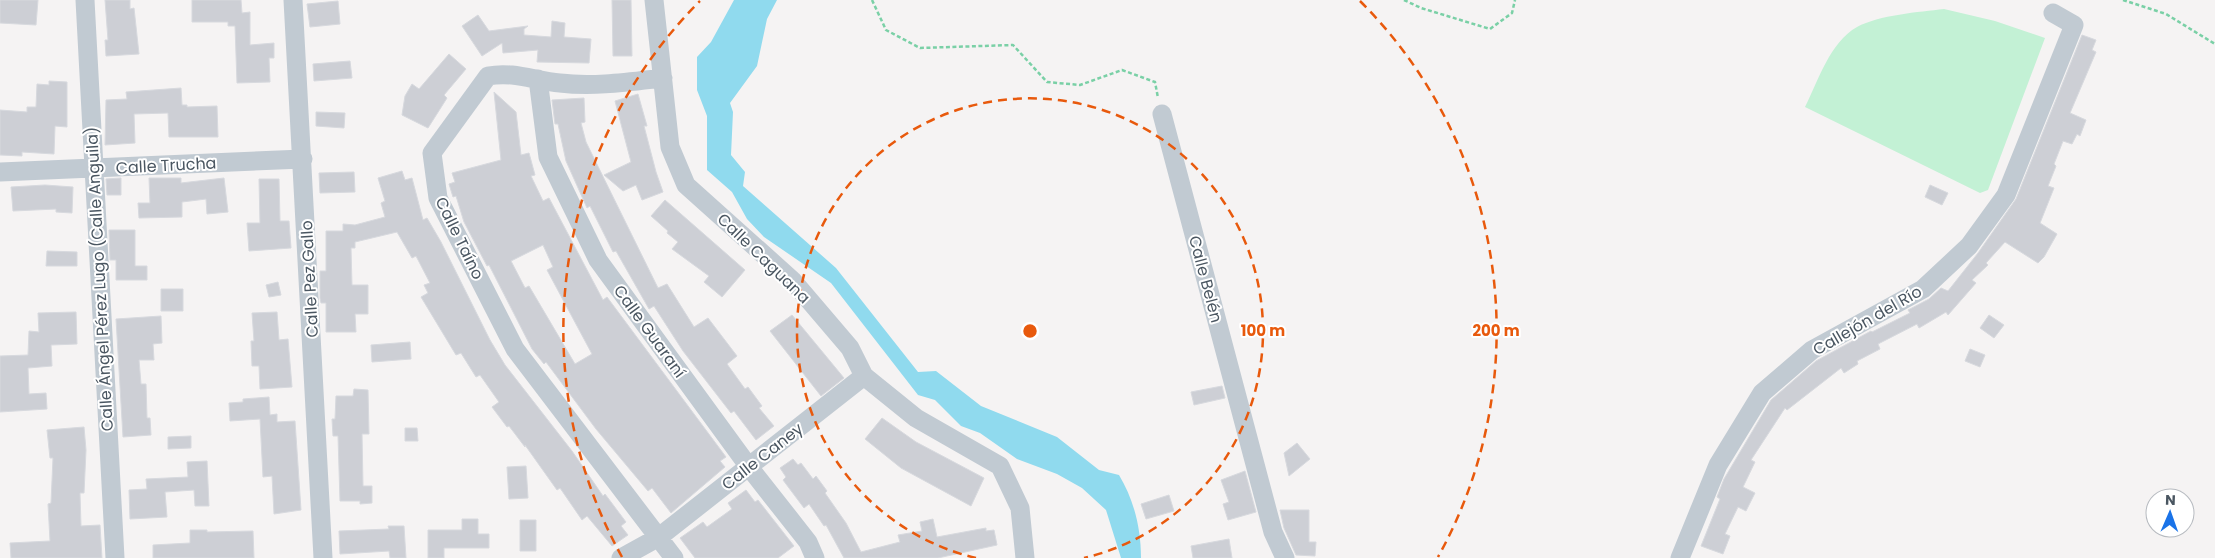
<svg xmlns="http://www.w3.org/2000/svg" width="2215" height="558" viewBox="0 0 2215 558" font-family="Poppins,sans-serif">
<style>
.green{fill:#c3f1d5}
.water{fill:#90daee}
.building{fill:#cdcfd5;stroke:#d7d9de;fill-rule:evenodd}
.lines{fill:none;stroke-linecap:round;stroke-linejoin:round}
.path{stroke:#7ad0a6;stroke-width:2.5;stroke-dasharray:4 2.5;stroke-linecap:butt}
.street{stroke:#c1cad2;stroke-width:19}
.ring{fill:none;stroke:#e8590c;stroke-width:2.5;stroke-dasharray:9 6}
.labels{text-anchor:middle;stroke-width:4;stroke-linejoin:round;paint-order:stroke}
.street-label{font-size:16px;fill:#4a5661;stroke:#fff}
.centre{fill:#e8590c;stroke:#fff;stroke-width:2.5}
.ring-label{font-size:15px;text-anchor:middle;font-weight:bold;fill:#e8590c;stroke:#fff;stroke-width:4;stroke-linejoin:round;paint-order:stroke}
</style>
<rect width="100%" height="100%" fill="#f5f3f3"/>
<path class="green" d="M1944 9 1995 21 2045 38 1988 190 1980 193 1805 107C1818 81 1830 42 1857 27 1879 15 1919 12 1944 9Z"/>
<path class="water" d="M734 0H777L767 19 757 66 730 103 733 112 731 155 745 172 743 186 836 268 918 372 936 371 981 406 1057 437 1099 470 1119 475C1134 500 1141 528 1141 558H1121L1106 510 1082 488 1057 474 1017 459 980 433 961 426 935 400 918 395 831 283 764 237 747 219 732 192 707 170V116L697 90V57L711 42Z"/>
<path class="building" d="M0 0H38L36 25 0 23Z
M105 0H130V9L134 8 139 54 106 56 105 40H108Z
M192 0H241L242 13 250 12V45L274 43V58H269L270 82 237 83 235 26H228V22H192Z
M612 0H631L632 56H613Z
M338 1 340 24 310 27 307 4Z
M478 15 489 31 528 26 524 29V35L551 37 552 21 565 23 564 37 591 39 589 63 537 62 538 50 503 53 502 43 482 56 462 26Z
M2082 35 2096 40 2092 50 2096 52 2070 113 2086 120 2080 136 2077 134 2072 144 2063 141 2054 164 2056 166 2048 186 2054 188 2040 223 2057 234 2044 257 2038 263 2005 242 1986 263 1988 265 1972 280 1976 283 1948 315 1946 312 1919 328 1917 324 1878 344 1880 349 1857 361 1858 364 1844 373 1841 368 1787 410 1785 408 1751 460 1755 462 1743 487 1755 493 1746 511 1738 507 1725 534 1730 536 1723 554 1701 546 1720 499 1717 497 1724 479 1771 400 1816 361 1871 331 1872 332 1910 313 1908 310 1929 299 1941 288 1948 291 1978 253 2016 199Z
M449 54 466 69 444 95 447 98 428 128 402 115 405 96 412 84 419 89Z
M350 61 352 78 314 81 313 64Z
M49 81 67 82V127L55 126 54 154 22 152V156L0 155V110L27 112V107H36L37 84 49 85Z
M181 88 182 105H187V107L217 106 218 137H169L168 113 134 114 135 143 105 145 106 100 127 99 126 92Z
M494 92 516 112 521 155 529 153 535 175 531 176 543 201 549 198 603 300 607 297 726 457 720 461 725 467 671 513 652 488 648 491 596 429 546 362 544 364 532 349 489 265 487 266 464 222 456 196 453 197 449 184 455 182 452 173 501 160ZM543 245 553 267 547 270 592 354 575 364 529 286 525 288 511 261Z
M638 94 647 126H644L656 172 663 192 642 200 636 185 623 191 604 175 631 162 615 101Z
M584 98 585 122 581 123 586 142 658 288 667 284 694 327 708 318 737 356 727 364 745 389 748 387 762 406 759 408 774 426 756 440 734 411 731 413 683 351 654 306 649 309 616 251 613 252 590 206 587 208 566 161 558 124H555L552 100Z
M316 112 345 113 344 128 316 126Z
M402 171 405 180 412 178 423 220 427 218 441 242 490 340 505 365 572 451 603 496 605 494 626 522 621 526 628 535 612 546 587 516 582 520 560 488 557 490 525 445V447L509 426 507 427 492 407 499 402 480 375 476 377 461 353 456 355 421 297 428 293 424 285 430 283 416 256 412 258 397 232 355 242V248H351L352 285H368V314H355L356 332H326V303H321L320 298V271H326V231H343V224L355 225 385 217 381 203 385 201 378 178Z
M354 172 355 192 320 193 319 173Z
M121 178V195H107L106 179Z
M149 178H181V183L224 178 228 212 207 214 206 199 182 202V217L139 218 138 203H150Z
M259 179H279L280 221H289L291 248 249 251 247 223H260Z
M45 185 73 187 72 213 56 212V209L13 211 11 187Z
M1930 185 1948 193 1942 205 1925 197Z
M665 200 745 270 722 297 704 282 709 276 672 249 678 242 667 233 668 231 651 216Z
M109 230H135V266H147V280H116V260H110Z
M47 251 77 252V266H46Z
M278 282 281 295 269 297 266 285Z
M161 289H183V311H161Z
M76 312 77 344 51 345 52 366 28 368 29 394 46 393 47 409 0 412V356L28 355 29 331 39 332 38 313Z
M277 312 279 340 288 339 292 387 260 389 259 366H252L251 341H254L252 313Z
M792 315 844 378 821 396 770 331Z
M1989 315 2004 325 1994 338 1980 328Z
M161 316 162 343 153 344 154 360H139L141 384H146L147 418H150L151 435 123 437 116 319Z
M410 342 411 359 372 362 371 345Z
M1970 349 1985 355 1980 367 1965 361Z
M1222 386 1225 398 1194 405 1191 392Z
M354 389 368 390 369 434H362L363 486H372V503L360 504V501H340L338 436H333L332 419H335L336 396H353Z
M269 397 270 415 277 414V422L295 421 301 510 274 514 272 476 263 477 260 419 230 421 229 403 243 402V399Z
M882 418 916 442 984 478 971 506 901 468 865 439Z
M84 427 86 450 84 493H80L81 526 100 525 102 558H11L10 543 50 541 48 504 51 503 53 458H50L47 430Z
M405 428H417L418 441H405Z
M191 436V448L168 449V437Z
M1297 443 1310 459 1289 476 1284 453Z
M793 459 798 465 801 463 813 479 816 476 827 491 825 493 846 523 861 552 900 542 898 535 922 531 920 522 933 519 937 537 986 528V531L994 530 997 545 938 558H844L826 525 824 526 809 504 804 508 783 480 786 477 780 468Z
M207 461 209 506H195L194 490 165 492 167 517 130 519 129 490 147 489 146 479 188 477 187 462Z
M526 466 528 498 509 499 507 467Z
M1245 471 1256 512 1228 520 1223 504 1229 502 1221 480Z
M746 490 755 502 758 500 794 546 778 558H695L680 538 703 522 707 527 732 509 728 503Z
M1169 495 1174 511 1146 519 1141 504Z
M1280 510H1309V542H1316L1315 556 1296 555 1284 528Z
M462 519H478V534H489V548H444V558H428V530H462Z
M520 520H536V551H520Z
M388 526H404L406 558H390L389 551 340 554 339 531 389 529Z
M190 530H207V532L253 531 254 558H153V545L190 543Z
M1229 539 1232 558H1193L1191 546Z"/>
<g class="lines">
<path class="path" d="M872 0 886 30 920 48 1013 45 1047 82 1080 85 1122 70 1155 82 1158 98
M1404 0 1421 8 1490 29 1512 13 1515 0
M2123 0 2166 14 2215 44"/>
<path class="street" d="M85 0 115 558
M293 0 323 558
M654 0 670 147 686 185 792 280 850 348 864 376 916 418 1000 466 1020 508 1025 558
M663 78C628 82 594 87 560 83 535 81 514 71 488 76L432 153 438 198 515 349 674 558
M538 79 548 157 598 260 749 467 808 542 815 558
M1162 114 1273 532 1285 558
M0 172 303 159
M621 558 659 537 864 376
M1680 558 1718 465 1762 393 1812 350 1923 289 1969 246 2006 195 2074 25 2053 13"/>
</g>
<g class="ring">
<path d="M976 558A233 233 0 1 1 1084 558"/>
<path d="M622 557A466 466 0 0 1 700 1M1360 1A466 466 0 0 1 1438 557"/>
</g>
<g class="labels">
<g class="street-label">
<text transform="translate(166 165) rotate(-3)" y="6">Calle Trucha</text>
<text transform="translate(460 238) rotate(64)" y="6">Calle Taíno</text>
<text transform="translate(764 258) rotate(44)" y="6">Calle Caguana</text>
<text transform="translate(99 279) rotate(-93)" y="6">Calle Ángel Pérez Lugo (Calle Anguila)</text>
<text transform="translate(309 279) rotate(-93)" y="6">Calle Pez Gallo</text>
<text transform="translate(1206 279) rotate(75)" y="6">Calle Belén</text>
<text transform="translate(1867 320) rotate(-30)" y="6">Callejón del Río</text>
<text transform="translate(650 331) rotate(54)" y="6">Calle Guaraní</text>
<text transform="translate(762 456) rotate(-38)" y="6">Calle Caney</text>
</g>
</g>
<circle cx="1030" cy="331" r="8" class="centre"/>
<g class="ring-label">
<text x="1263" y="336">100 m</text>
<text x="1496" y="336">200 m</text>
</g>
<g transform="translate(2170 513) rotate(2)"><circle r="24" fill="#ffffff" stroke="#b7bbc0"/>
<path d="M0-4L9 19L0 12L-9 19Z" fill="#1a73e8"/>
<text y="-8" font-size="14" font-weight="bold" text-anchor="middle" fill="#4a5661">N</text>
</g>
</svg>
